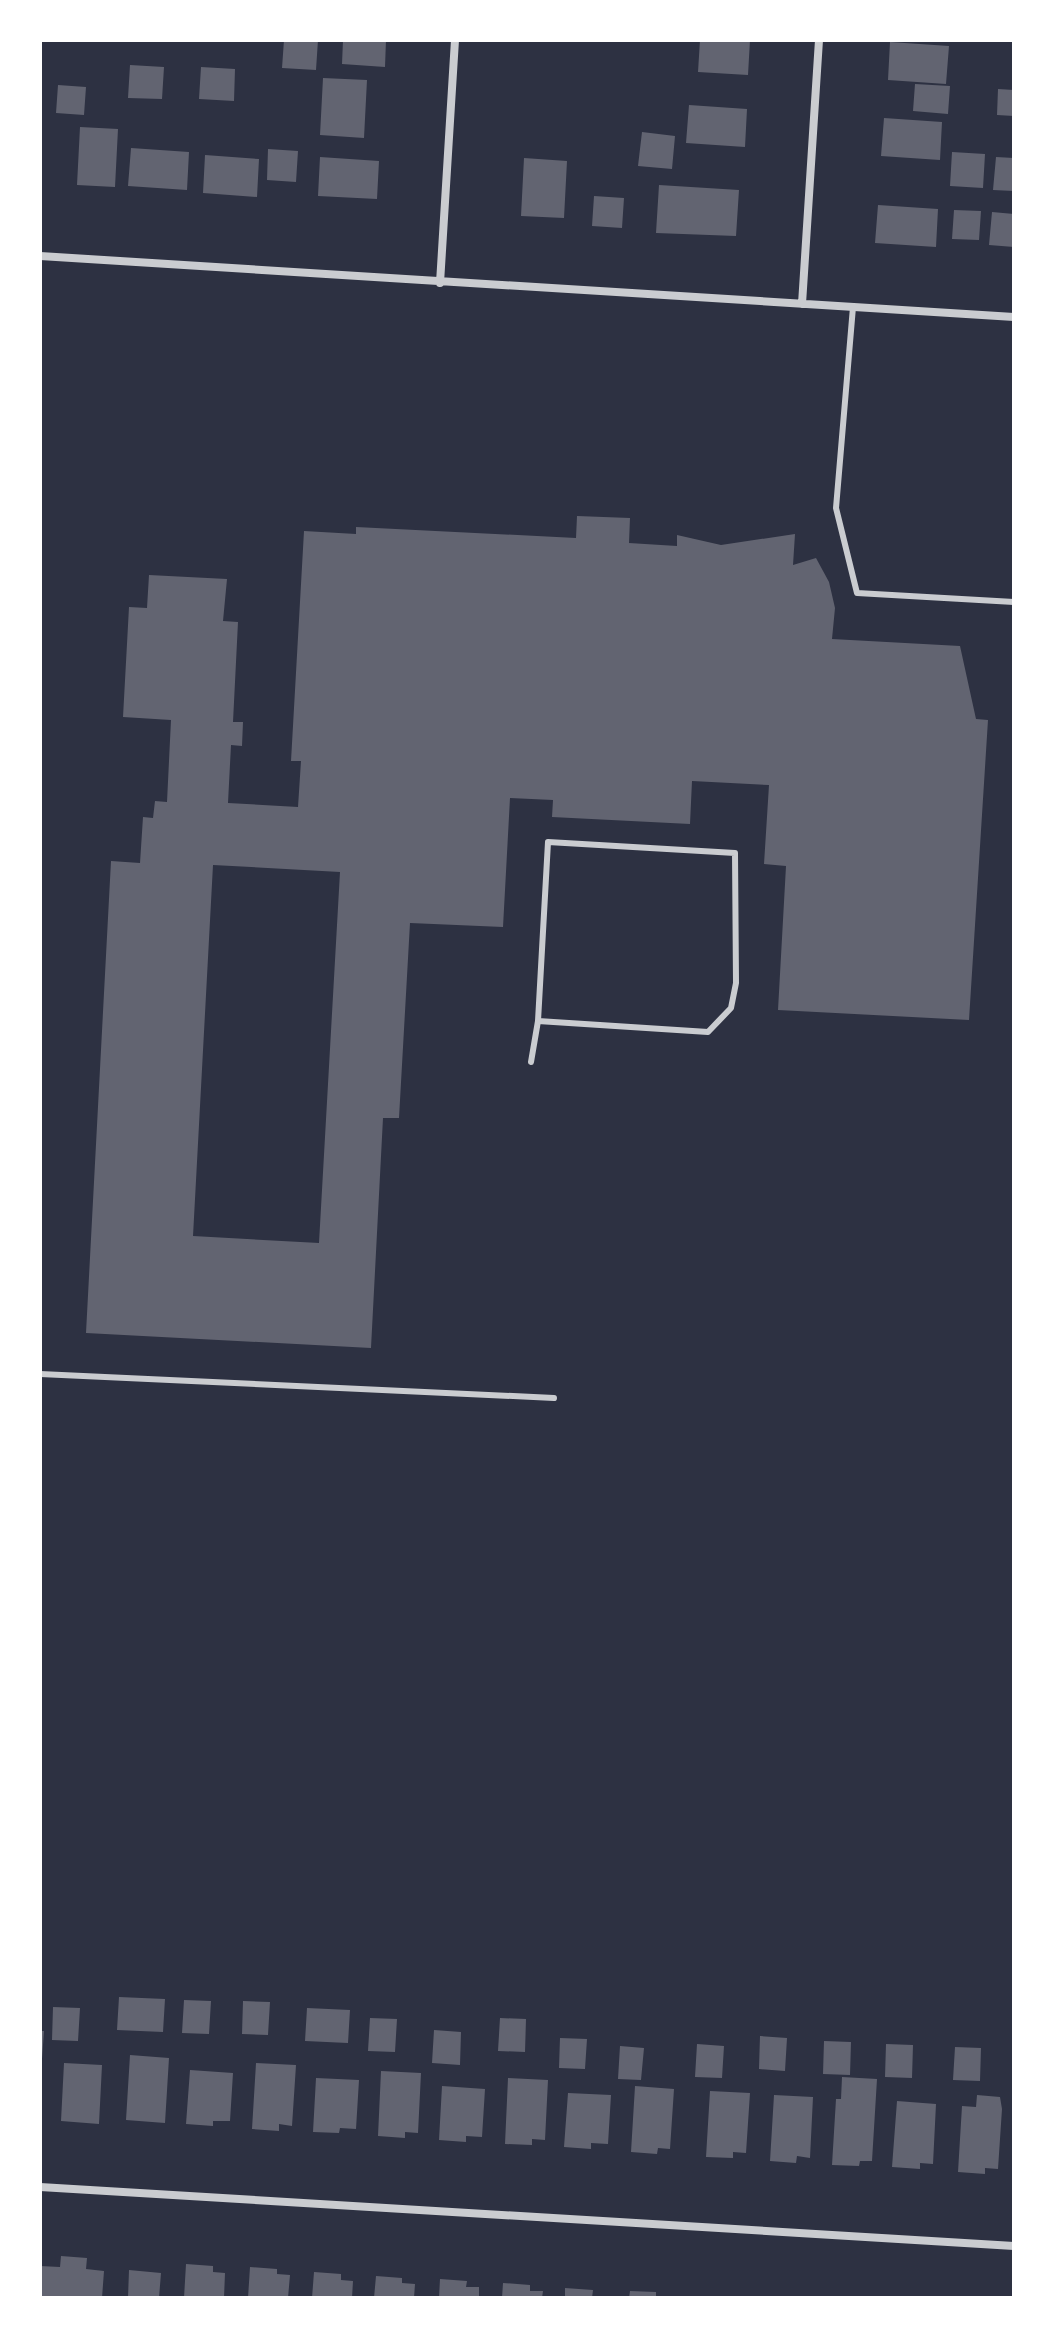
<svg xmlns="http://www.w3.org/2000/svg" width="1054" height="2338" viewBox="0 0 1054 2338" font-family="'Nunito Sans',sans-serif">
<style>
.building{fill:#626471;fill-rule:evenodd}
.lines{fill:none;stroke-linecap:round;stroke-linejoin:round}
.service{stroke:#caccd0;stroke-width:6}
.minor{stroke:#caccd0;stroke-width:8}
</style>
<rect width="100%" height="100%" fill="#2d3142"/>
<path class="building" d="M284 40H318L316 70 282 68Z
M343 40H386L385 67 342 64Z
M700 40H750L748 75 698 72Z
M890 42 949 46 946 84 888 80Z
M130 65 164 67 162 99 128 98Z
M201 67 235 69 234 101 199 99Z
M323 78 367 80 364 138 320 135Z
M915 84 950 86 948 114 913 111Z
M58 85 86 87 84 115 56 113Z
M998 89 1014 90V116L997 115Z
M689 105 747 109 745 147 686 143Z
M884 118 942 122 940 160 881 156Z
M80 127 118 129 115 187 77 185Z
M642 132 675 136 672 169 638 166Z
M131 148 189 152 187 190 128 186Z
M268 149 298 151 296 182 267 180Z
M952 152 985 154 983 188 950 186Z
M205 155 259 159 257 197 203 193Z
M320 157 379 161 377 199 318 196Z
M996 157 1014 158V191L993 190Z
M524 158 567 161 564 218 521 216Z
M659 185 739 190 736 236 656 233Z
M594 196 624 198 622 228 592 226Z
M878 205 938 209 936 247 875 243Z
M954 210 981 211 979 240 952 239Z
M992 212 1014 214V247L989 245Z
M577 516 630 518 629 543 677 546V535L721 545 795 534 793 565 816 558 829 582 835 608 832 639 960 646 976 719 988 720 969 1020 778 1010 786 866 764 864 769 785 692 781 690 824 552 817 553 800 510 798 503 927 410 923 399 1118H383L371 1348 86 1333 111 861 140 863 143 817 153 818 155 801 167 802 171 720 123 717 129 607 147 608 149 575 227 579 223 621 238 622 233 722H243L242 746 231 745 228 803 298 807 301 761H291L304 531 356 534V527L576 538ZM213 865 340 872 319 1243 193 1236Z
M119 1997 165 1999 163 2032 117 2030Z
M184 2000 211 2001 209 2034 182 2033Z
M243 2001 270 2002 268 2035 242 2034Z
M53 2007 80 2008 78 2041 52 2040Z
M307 2008 350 2010 348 2043 305 2041Z
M370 2018 397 2019 395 2052 368 2051Z
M500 2018 526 2019 525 2052 498 2051Z
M434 2030 461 2032 460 2065 432 2063Z
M40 2031H44L42 2059H40Z
M760 2036 787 2038 785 2071 759 2069Z
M560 2038 587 2039 585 2069 559 2068Z
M824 2041 851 2042 850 2075 823 2074Z
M697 2044 724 2046 722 2078 695 2077Z
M886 2044 913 2045 912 2078 885 2077Z
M620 2046 644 2048 641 2080 618 2079Z
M955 2047 981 2048 980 2081 953 2080Z
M130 2055 169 2058 165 2123 126 2120Z
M64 2063 102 2065 99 2124 61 2121Z
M256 2063 296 2065 292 2126 279 2124V2131L252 2129Z
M190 2070 233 2073 230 2121H213V2126L186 2124Z
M381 2071 421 2073 418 2133 405 2132V2138L378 2136Z
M842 2077 877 2079 872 2161H860L859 2166 832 2165 836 2099H841Z
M316 2078 359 2080 356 2129 340 2128 339 2133 313 2132Z
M508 2078 548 2080 545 2140 532 2139V2145L505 2144Z
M442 2086 485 2089 482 2137 466 2136V2142L439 2140Z
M635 2086 674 2089 670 2149 658 2148 657 2154 631 2152Z
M710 2091 750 2093 746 2153 733 2152V2158L706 2157Z
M568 2093 611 2095 608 2144 591 2143V2149L564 2147Z
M774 2095 813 2097 810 2158 797 2156 796 2163 770 2161Z
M977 2095 1000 2097 1002 2109 998 2169 985 2168V2174L958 2172 962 2106 976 2107Z
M897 2101 936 2104 933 2164 920 2163V2169L892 2167Z
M61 2256 87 2258 86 2269 104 2271 102 2298H41L40 2266 60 2267Z
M186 2264 213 2266V2272L225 2273 224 2298H184Z
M250 2267 277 2269V2274L290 2275 288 2298H248Z
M129 2270 161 2273 159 2298H128Z
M314 2272 341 2274V2280L353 2281 352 2298H312Z
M376 2276 402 2278V2283L415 2284 414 2298H374Z
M440 2279 467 2281 466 2287H479V2298H439Z
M503 2283 530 2285V2291H543L542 2298H502Z
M565 2288 593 2290 592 2298H565Z
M630 2291 656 2292V2298H629Z"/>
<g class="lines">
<path class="service" d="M853 307 836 508 857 593 1014 602
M531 1062 538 1021 548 842 735 853 736 983 731 1008 708 1032 538 1021
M40 1374 554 1398"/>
<path class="minor" d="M40 256 1014 317
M440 283 455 40
M802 304 819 40
M40 2187 1014 2246"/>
</g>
<rect width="1054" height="2338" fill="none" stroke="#ffffff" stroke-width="84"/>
</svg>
